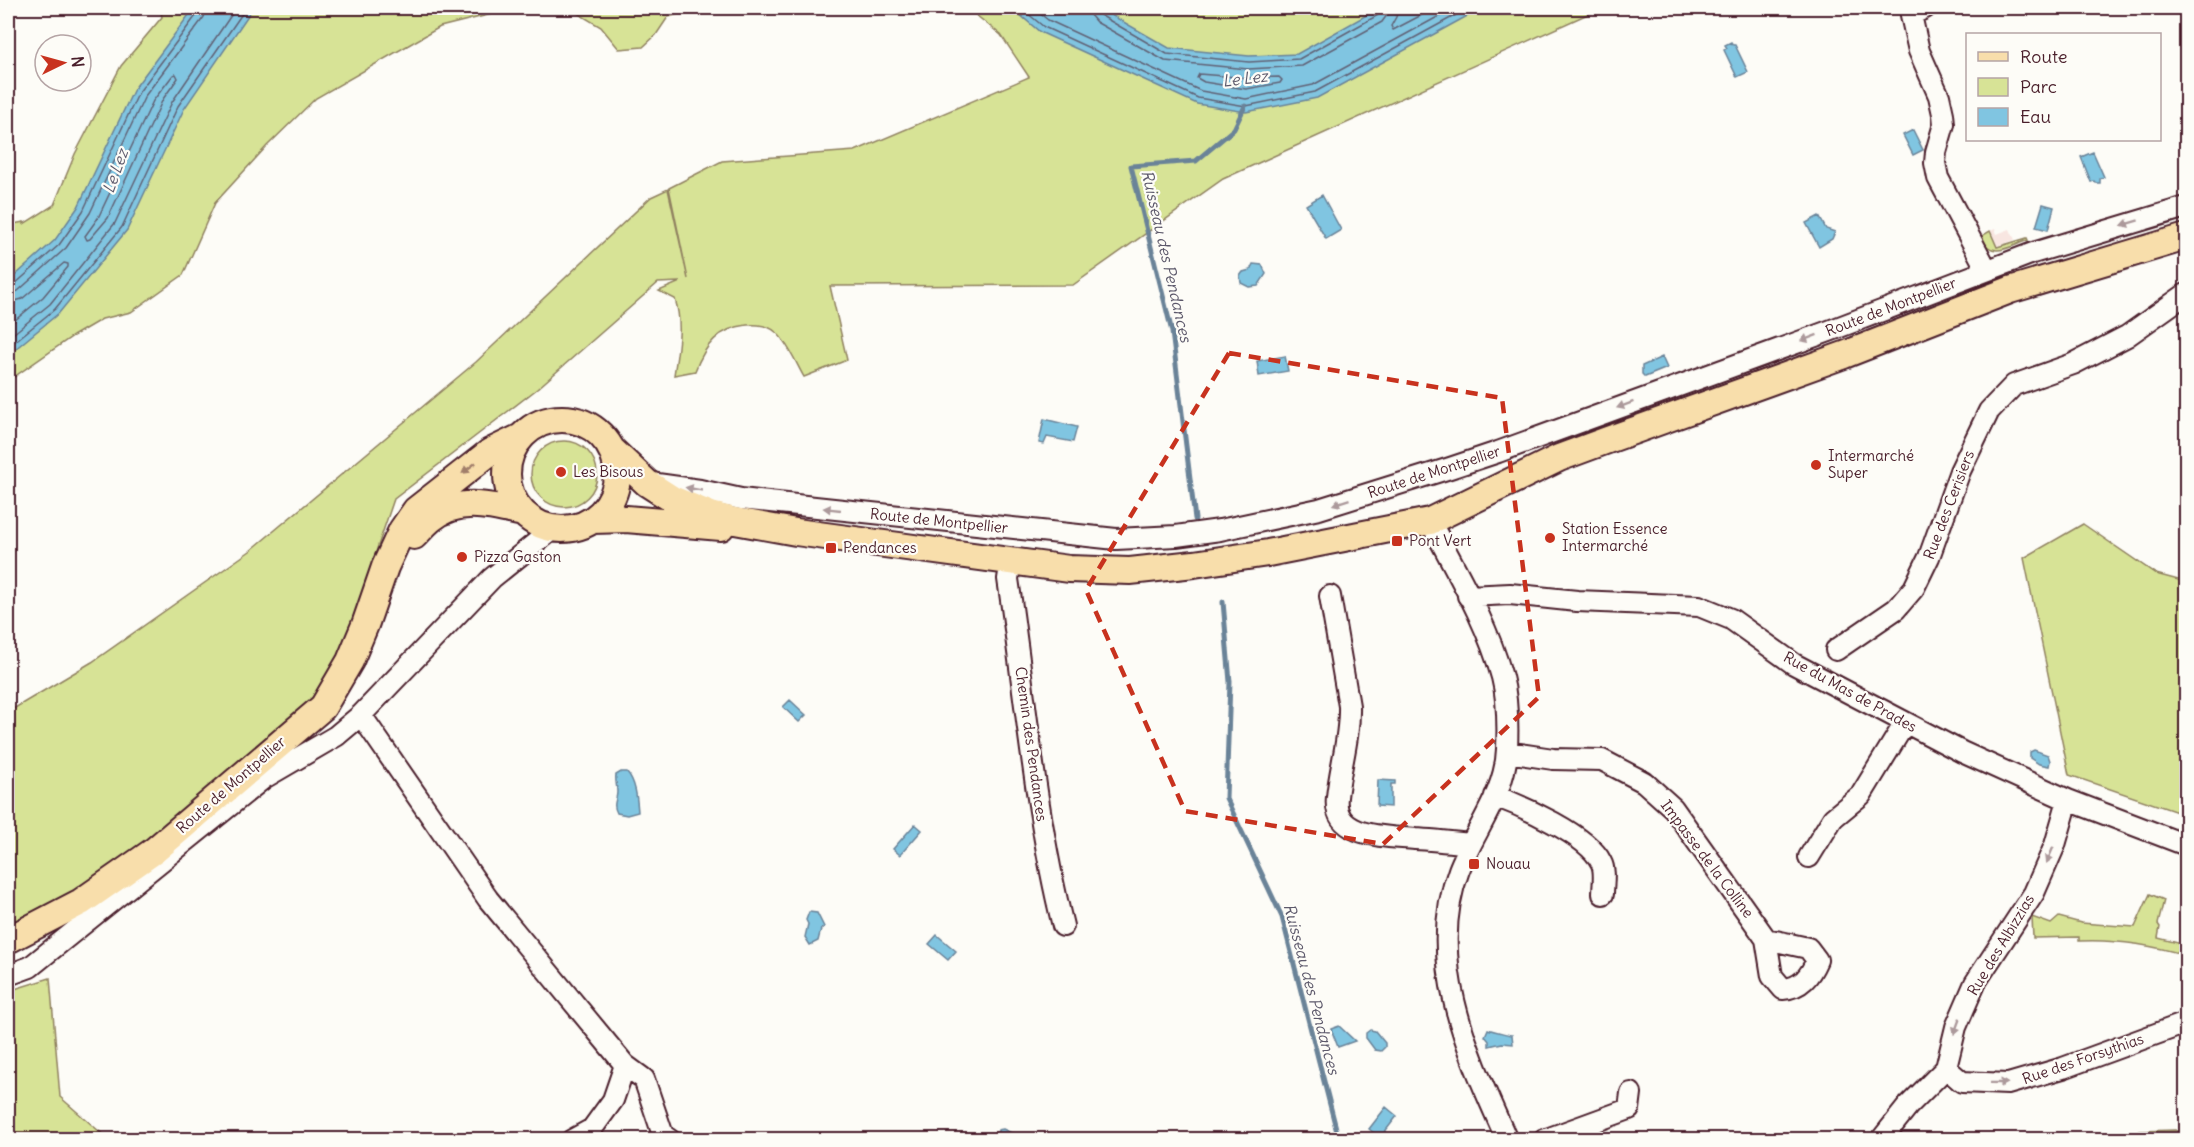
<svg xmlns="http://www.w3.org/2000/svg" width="2194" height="1147" viewBox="0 0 2194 1147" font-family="Delius,sans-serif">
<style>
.built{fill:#f8e6e1}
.green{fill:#d7e396;stroke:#908160;stroke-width:1.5}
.water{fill:#80c5e1;stroke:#6a8398;stroke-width:1.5}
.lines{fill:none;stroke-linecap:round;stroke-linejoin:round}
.shore{stroke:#606174;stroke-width:1.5}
.stream{stroke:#6a8398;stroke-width:5}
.minor-casing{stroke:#4a1f2b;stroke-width:24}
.major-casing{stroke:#4a1f2b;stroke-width:30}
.minor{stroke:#fdfcf7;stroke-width:20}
.major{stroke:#f8deab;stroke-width:26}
.oneway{fill:#ac999b}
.oneway2{fill:#a17e6b}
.marked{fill:none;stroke:#c8321e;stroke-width:4.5;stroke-dasharray:12 8;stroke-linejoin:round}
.poi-dot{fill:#c8321e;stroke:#fdfcf7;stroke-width:2}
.labels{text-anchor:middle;stroke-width:4.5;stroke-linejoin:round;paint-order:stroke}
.street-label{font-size:15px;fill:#4a1f2b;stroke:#fdfcf7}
.poi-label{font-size:15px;fill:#4a1f2b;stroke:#fdfcf7;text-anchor:start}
.water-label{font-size:16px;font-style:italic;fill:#5d596b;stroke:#fdfcf7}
</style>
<rect width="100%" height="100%" fill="#fdfcf7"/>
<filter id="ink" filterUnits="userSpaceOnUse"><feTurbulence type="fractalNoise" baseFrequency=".0167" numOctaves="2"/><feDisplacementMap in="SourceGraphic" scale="12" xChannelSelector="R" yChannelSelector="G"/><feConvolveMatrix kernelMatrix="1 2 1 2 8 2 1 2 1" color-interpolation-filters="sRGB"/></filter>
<g filter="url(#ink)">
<path class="built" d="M1995 229 1997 234 2010 229 2015 240 1997 246 1990 231Z"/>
<path class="green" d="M160 8H516L440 27 316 98 267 146 215 203 183 275 131 312 102 319 73 336 8 381V225L24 222V224L54 205 75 154 121 66 162 17Z
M569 8H568H700L668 17 656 35 643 47 619 49 601 27Z
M967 8H1601L1223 179 1073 285 830 286 847 360 804 377C796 363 789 345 777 333 769 325 758 324 747 325 719 328 705 345 695 371L674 375C678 349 683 324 675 299L659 291 680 282 658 283 537 389 394 499 323 707 154 851 8 940V712L92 662 250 551 476 362 651 197 668 189 688 279 669 188 722 161 855 151 1029 77 1001 35Z
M1990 231 1997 247 2027 238 2028 240C2008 247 1992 260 1980 237Z
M531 474a33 33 0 1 1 66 0a33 33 0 1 1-66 0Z
M2083 524 2156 574 2186 582V815L2069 775 2024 558Z
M2150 894 2164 900 2158 924 2160 927 2158 938 2186 945V955C2151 945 2117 939 2079 941V937L2033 938 2032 917 2051 924 2059 917 2081 923 2135 927Z
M50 978 60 1097 108 1139H8V991Z
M2175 1130 2186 1135V1139H2123L2140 1131Z"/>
<path class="water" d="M194 8H253L184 109 127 230 59 313 8 355V282L55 240 78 207 134 89Z
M1012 8H1099L1169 48 1249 56 1297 54 1379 8H1482L1317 98 1246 112 1197 104 1040 32Z
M1731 42 1733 45H1735L1748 72 1737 77 1724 50 1727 48 1725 45Z
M1913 130 1923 150 1913 155 1903 135Z
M2093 152 2104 177 2100 179V183H2096L2094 181 2091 182 2081 157Z
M1322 195 1341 230 1326 239 1306 205Z
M2043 204 2054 207 2048 230 2036 227Z
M1819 216 1826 229 1835 232 1832 239 1819 247 1806 223Z
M1253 264 1262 265 1266 274 1258 286 1249 287 1241 283 1240 276 1243 272 1250 270Z
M1285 356 1288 371 1259 376 1257 361Z
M1662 357 1667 368 1645 377 1642 374V366Z
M1044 419 1077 427 1073 442 1047 437 1044 444 1039 443Z
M790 700 806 715 799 722 783 707Z
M2034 750 2048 755 2050 761 2049 766 2039 764 2030 758V752Z
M621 772H627C636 782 637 799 638 812L627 815 617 813C612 804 617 800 617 792 617 786 615 780 616 775Z
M1378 780 1395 781V784H1391V807L1377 806Z
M915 824 922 830 900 855 893 849Z
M809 912 817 913 824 927 821 929 818 941 810 945 805 937 808 924 806 920Z
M937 935 956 951 948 960 929 944Z
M1339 1026 1355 1041 1338 1047 1331 1029Z
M1488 1029C1490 1030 1510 1035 1512 1035L1513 1044 1502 1043 1489 1046V1041L1485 1036Z
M1370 1030 1375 1031 1385 1043V1047L1381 1051 1375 1050 1366 1038V1033Z
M1386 1107 1397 1116 1380 1138 1369 1129Z
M1003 1129 1020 1137V1139H998L997 1135 998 1130Z"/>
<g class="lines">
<path class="shore" d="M1021 8 1044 27 1198 98 1246 106 1315 92 1469 8
M1033 8 1048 20 1201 91 1246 99 1313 85 1454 8
M1089 8 1090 15 1096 22 1165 61 1248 69 1302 66 1382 22 1387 15 1388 8
M1097 8 1100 15 1167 54 1249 62 1299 59 1378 15 1381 8
M1398 8 1396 17 1391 26 1393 30 1435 8
M176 74 178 78 163 99 108 218 90 239 87 240 85 236 98 218 153 101 173 75Z
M1199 74 1248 78 1279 77 1282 80 1280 83 1246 89 1204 82 1197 78Z
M8 286 14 285 59 245 83 211 139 92 198 13 199 8
M8 294 18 291 66 248 90 213 145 96 204 17 206 8
M8 303 22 299 64 263 68 264V267L43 297 8 326
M8 338 50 304 115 223 172 102 236 8
M8 347 55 309 122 227 178 106 246 8"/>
<path class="stream" d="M1195 519 1172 332 1131 166 1196 161 1234 129 1245 106
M1223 602 1230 682 1226 798 1282 917 1339 1140"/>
<defs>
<path id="minor" d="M1925 8 1911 15 1919 51 1939 96 1943 114 1944 124 1936 152 1935 163 1938 178 1987 270
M650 483 700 490 741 499 1116 539 1176 536 1220 530 1319 509 1450 468 1498 452 1829 331 2033 253 2186 207
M1430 521C1456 571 1487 622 1502 677 1508 700 1508 725 1507 749 1506 793 1474 831 1459 870 1424 962 1470 1057 1507 1140
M1011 560 1008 579C1025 694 1035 813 1063 926
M1330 596 1349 706C1350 737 1340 767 1337 797 1332 839 1388 836 1415 839 1434 840 1452 842 1471 844
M1468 596 1510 594 1577 601 1699 606 1731 619 1794 664 1962 752 2068 800 2186 845
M1836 650 1896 609 1914 588 1929 557 1960 471 1989 411 2014 385 2073 364 2127 336 2186 294
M361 715 488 899 625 1065 613 1100 592 1129 572 1140
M1507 752 1553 759 1602 760 1644 782 1673 808 1766 939 1772 976 1783 989C1801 988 1810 976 1817 960L1808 948 1766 939
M1495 796C1522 806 1588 835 1601 862 1606 871 1603 884 1603 894
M1809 857 1833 818 1861 795 1905 723
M8 975 30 967 264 778 336 736 361 715 492 578 553 529
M625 1065 644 1079 663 1135 670 1140
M1946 1068 1962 1082 2008 1084 2063 1068 2186 1023
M1544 1140 1629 1109 1631 1093
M1881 1140 1908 1106 1946 1068 1956 1027 1975 983 2034 893 2055 845 2068 800"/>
<path id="major" d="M507 474a55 55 0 1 1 110 0a55 55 0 1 1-110 0Z
M613 451 647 483 672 499 711 515 735 521 796 532 1069 569 1130 571 1194 564 1268 553 1430 521 1559 458 1605 441 1844 355 2010 290 2186 237
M593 520 626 519 721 527
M414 536C419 531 425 524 431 519 458 496 492 506 523 513
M8 940 81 902 154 851 323 707 350 661 365 625 385 567 402 530 416 510 490 452 519 438"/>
</defs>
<use href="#minor" class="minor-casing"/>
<use href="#major" class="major-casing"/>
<use href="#minor" class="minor"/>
<use href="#major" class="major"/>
</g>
<defs><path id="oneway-solid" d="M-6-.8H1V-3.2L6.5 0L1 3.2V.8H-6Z" transform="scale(1.5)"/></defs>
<g class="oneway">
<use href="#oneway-solid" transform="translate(2130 223) rotate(163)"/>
<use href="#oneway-solid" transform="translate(1809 338) rotate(160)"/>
<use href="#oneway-solid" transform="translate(1625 405) rotate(160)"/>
<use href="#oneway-solid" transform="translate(694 489) rotate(-170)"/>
<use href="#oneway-solid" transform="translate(1341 502) rotate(162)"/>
<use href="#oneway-solid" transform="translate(832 509) rotate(-174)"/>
<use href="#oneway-solid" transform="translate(2050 855) rotate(113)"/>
<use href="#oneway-solid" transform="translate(1957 1026) rotate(110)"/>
<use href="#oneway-solid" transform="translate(1999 1083) rotate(1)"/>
</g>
<use class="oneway2" href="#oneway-solid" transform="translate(469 468) rotate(142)"/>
</g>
<path class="marked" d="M1229 353 1502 398 1539 697 1383 844 1185 811 1086 590Z"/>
<g class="poi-dot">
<circle cx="1816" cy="465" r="6"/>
<circle cx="561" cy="472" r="6"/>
<circle cx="1550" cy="538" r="6"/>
<rect x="1391" y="535" width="12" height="12" rx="3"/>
<rect x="825" y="542" width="12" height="12" rx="3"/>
<circle cx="462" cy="557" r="6"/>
<rect x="1468" y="858" width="12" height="12" rx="3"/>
</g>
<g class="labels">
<g class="street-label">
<text transform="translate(1891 307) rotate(-21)" y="5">Route de Montpellier</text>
<text transform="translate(1434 472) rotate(-18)" y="5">Route de Montpellier</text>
<text transform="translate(1949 505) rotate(-69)" y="5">Rue des Cerisiers</text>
<text transform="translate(939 521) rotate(6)" y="5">Route de Montpellier</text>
<text transform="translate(1850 692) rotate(29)" y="5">Rue du Mas de Prades</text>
<text transform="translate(1031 744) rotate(82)" y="5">Chemin des Pendances</text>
<text transform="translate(231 785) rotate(-41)" y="5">Route de Montpellier</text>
<text transform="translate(1707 859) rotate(53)" y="5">Impasse de la Colline</text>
<text transform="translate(2001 945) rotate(-59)" y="5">Rue des Albizzias</text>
<text transform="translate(2083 1059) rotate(-19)" y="5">Rue des Forsythias</text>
</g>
<g class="poi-label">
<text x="1828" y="461">Intermarché<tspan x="1828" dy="17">Super</tspan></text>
<text x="573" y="477">Les Bisous</text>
<text x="1562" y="534">Station Essence<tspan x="1562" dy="17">Intermarché</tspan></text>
<text x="1409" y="546">Pont Vert</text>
<text x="843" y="553">Pendances</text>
<text x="474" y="562">Pizza Gaston</text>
<text x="1486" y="869">Nouau</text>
</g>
<g class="water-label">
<text transform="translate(1245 78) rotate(-7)" y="6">Le Lez</text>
<text transform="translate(115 171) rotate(-70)" y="6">Le Lez</text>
<text transform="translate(1167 256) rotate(77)" y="6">Ruisseau des Pendances</text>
<text transform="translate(1312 989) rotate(75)" y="6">Ruisseau des Pendances</text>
</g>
</g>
<rect width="2194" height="1147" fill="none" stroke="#fdfcf7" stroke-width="30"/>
<rect x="15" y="15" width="2164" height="1117" fill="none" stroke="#4a1f2b" stroke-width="2" filter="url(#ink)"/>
<rect x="1966" y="33" width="195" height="108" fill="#fdfcf7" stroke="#b5a4a5" stroke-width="1.5"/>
<rect x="1978" y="52" width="30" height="9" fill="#f8deab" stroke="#b5a4a5" stroke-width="1.5"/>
<text x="2020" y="63" font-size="18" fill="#4a1f2b">Route</text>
<rect x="1978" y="78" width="30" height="18" fill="#d7e396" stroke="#b5a4a5" stroke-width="1.5"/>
<text x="2020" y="93" font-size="18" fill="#4a1f2b">Parc</text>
<rect x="1978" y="108" width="30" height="18" fill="#80c5e1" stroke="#b5a4a5" stroke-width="1.5"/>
<text x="2020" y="123" font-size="18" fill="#4a1f2b">Eau</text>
<g transform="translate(63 63) rotate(85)"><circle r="28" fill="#fdfcf7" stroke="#b5a4a5" stroke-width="1.5"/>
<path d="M0-4.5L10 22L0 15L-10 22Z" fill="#c8321e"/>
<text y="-9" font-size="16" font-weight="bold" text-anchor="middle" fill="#4a1f2b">N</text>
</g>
</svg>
